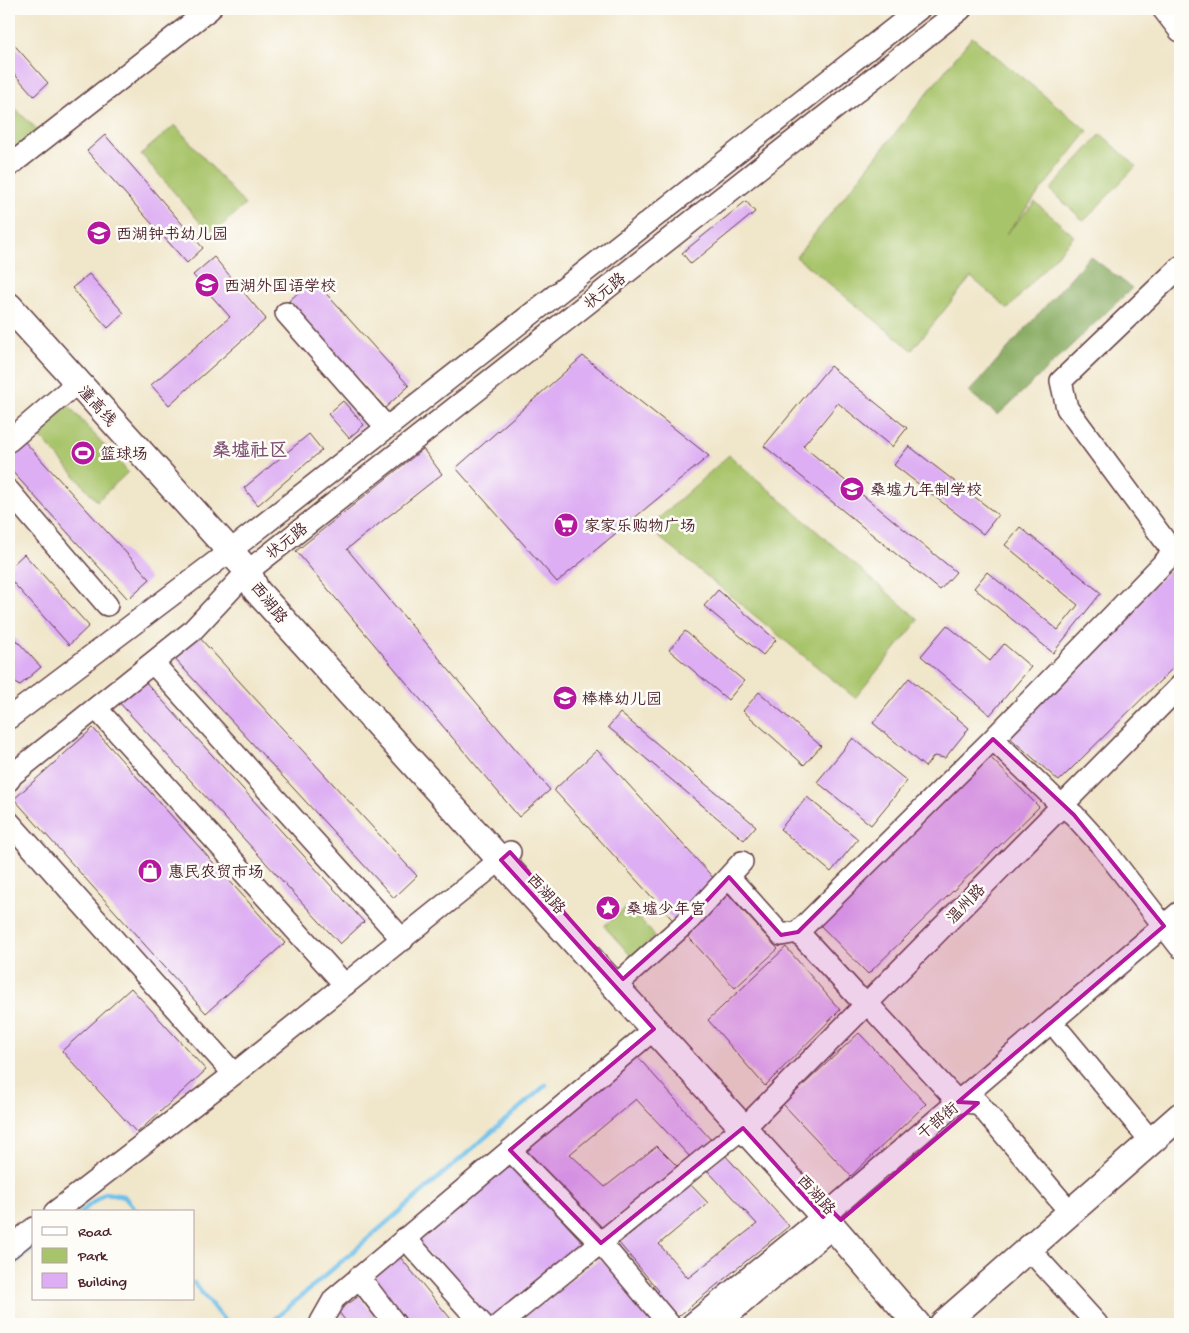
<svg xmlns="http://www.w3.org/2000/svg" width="1189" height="1333" viewBox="0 0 1189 1333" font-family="'Gochi Hand','LXGW WenKai TC',sans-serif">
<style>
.green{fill:#a8c46a;stroke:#79724a}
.forest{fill:#86aa5e;stroke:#686444}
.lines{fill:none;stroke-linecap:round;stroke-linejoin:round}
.stream{stroke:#6dc0e9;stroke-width:4.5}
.building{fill:#ddaef3}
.minor-casing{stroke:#633d43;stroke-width:24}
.major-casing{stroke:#633d43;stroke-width:29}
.minor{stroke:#fff;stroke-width:21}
.major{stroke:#fff;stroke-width:26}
.marked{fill:#b5179e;fill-opacity:0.2;stroke:#b5179e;stroke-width:4;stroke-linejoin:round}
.labels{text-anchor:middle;stroke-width:5;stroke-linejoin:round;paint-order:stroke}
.poi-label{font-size:16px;fill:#4a1f2b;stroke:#fdfcf7;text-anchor:start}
.street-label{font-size:16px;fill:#4a1f2b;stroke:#fdfcf7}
.quarter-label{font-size:19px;font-weight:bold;fill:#7d5171;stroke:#fdfcf7}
</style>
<rect width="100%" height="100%" fill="#fdfcf7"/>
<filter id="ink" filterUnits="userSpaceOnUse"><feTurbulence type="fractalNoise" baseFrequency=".02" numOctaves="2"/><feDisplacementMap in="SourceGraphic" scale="10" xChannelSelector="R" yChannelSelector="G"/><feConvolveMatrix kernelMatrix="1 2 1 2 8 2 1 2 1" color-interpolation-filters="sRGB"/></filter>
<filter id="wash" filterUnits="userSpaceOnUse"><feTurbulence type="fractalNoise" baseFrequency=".0096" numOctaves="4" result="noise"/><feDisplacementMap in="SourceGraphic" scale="20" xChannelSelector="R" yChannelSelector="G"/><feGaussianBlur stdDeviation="1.12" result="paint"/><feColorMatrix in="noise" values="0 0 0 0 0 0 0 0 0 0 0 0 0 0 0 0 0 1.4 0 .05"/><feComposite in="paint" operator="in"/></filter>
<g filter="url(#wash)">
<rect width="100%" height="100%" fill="#f0e6ca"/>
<path class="green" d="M972 37 1088 131 1006 234 1035 202 1074 236 1008 309 971 277 912 350 796 257Z
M9 103 41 133 9 157Z
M175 125 245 205 211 235 141 154Z
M1101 134 1136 166 1084 221 1050 190Z
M68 405 128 472 97 501 37 433Z
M729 455 919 620 855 698 648 528Z
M628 906 655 936 632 957 604 926Z"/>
<path class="forest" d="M1090 256 1132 288 998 415 969 392Z"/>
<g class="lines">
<path class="stream" d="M81 1212 105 1193 124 1196 137 1212
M9 1267 34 1248
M194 1283 227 1324
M269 1324 546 1085"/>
</g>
<g id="blocks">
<path class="building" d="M9 39 48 83 34 96 9 68Z
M105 135 203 248 187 263 87 151Z
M746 201 755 212 691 264 682 253Z
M214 257 266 319 169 405 151 385 230 317 193 275Z
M89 274 124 313 108 328 72 288Z
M313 279 409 386 385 408 289 301Z
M583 356 709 456 557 582 456 468Z
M830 366 907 428 892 447 838 403 803 446 956 572 940 590 764 446Z
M343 401 364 425 349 438 328 414Z
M309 434 322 450 258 505 244 488Z
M24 441 150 579 128 599 9 468V455Z
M909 446 998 515 983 534 894 465Z
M423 449 442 474 347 549 550 790 519 817 296 551Z
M1020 527 1101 593 1053 653 974 588 987 572 1058 630 1078 605 1005 545Z
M24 554 89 626 69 645 9 578V568Z
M1180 559V661L1059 781 1007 735Z
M718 590 776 640 763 655 704 606Z
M947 625 990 661 1004 644 1031 667 990 715 921 656Z
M685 631 744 681 728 700 669 650Z
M9 632 41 667 19 686 9 675Z
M198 636 417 876 394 898 174 658Z
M142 678 364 922 340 944 117 700Z
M909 678 969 728 945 758 934 756 925 767 873 723Z
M759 692 821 746 804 765 743 711Z
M620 713 756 826 744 840 608 727Z
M93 728 285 943 206 1013 14 799Z
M853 738 907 781 871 825 817 782Z
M597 750 778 949 735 988 554 790Z
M988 755 1039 807 868 974 817 922Z
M807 797 858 839 831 872 780 829Z
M786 947 840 1010 765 1086 708 1020Z
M131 988 206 1070 137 1133 62 1051Z
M859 1033 926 1104 851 1176 783 1104Z
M636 1055 712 1141 691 1158 636 1099 570 1154 605 1187 657 1146 678 1167 602 1229 520 1149Z
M724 1154 789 1226 669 1324H513L600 1258 642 1305 659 1291 619 1243 690 1184 708 1203 659 1244 688 1278 757 1224 707 1170Z
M509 1162 585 1245 489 1320 414 1239Z
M400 1257 455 1324H410L373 1279Z
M359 1296 380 1324H348L338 1311Z"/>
</g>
</g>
<g filter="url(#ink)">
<use href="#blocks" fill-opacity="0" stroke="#633d43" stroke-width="1"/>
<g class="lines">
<defs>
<path id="minor" d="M1163 9 1180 31
M9 166 210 9
M286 313 387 428
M9 441 78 382
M9 491 107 605
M1174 553 1067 408 1061 381 1180 267
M153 663 403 940
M96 708 345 985
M9 718 230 551 919 9
M993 739 1061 805 1074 815 1102 846 1180 947
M9 780 12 775 191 632 248 571 961 9
M9 822 234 1074
M729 877 781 935 798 932 856 995 867 1003 958 1102 978 1103 1070 1212
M798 932 993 739 1180 546
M623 979 689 920 742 862
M1060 1032 1151 1141
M510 1150 601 1243 669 1324
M55 1212 234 1074 510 852
M405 1238 482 1324
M9 1248 34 1228
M1038 1259 1097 1324
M359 1277 395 1324
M321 1324V1322L334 1299 654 1029
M500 1324 751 1121 1180 686
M692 1324 831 1210 1180 912
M718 1324 834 1226"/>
<path id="major" d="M9 306 248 571 256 590 833 1227 917 1324
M943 1324 1180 1116"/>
</defs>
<use href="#minor" class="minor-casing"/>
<use href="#major" class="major-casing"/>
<use href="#minor" class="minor"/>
<use href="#major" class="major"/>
</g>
</g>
<path class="marked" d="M993 739 1074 815 1164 926 958 1102 978 1103 841 1220 831 1210 823 1217 743 1128 601 1243 510 1150 654 1029 501 860 510 852 623 979 689 920 729 877 781 935 798 932Z"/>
<defs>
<symbol id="school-disc" viewBox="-11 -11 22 22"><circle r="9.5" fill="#b5179e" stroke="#fdfcf7"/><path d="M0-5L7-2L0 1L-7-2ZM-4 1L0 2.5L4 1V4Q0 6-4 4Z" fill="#fff"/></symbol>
<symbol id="stadium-disc" viewBox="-11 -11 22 22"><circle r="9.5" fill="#b5179e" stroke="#fdfcf7"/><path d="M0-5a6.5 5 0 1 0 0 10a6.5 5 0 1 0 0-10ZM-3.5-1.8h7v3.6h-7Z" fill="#fff"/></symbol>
<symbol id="supermarket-disc" viewBox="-11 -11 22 22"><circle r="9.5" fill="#b5179e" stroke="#fdfcf7"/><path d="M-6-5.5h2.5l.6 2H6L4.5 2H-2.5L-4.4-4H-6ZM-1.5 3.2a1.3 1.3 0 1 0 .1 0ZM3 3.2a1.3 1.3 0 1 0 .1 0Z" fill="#fff"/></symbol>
<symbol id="shop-disc" viewBox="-11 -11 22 22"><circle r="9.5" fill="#b5179e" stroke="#fdfcf7"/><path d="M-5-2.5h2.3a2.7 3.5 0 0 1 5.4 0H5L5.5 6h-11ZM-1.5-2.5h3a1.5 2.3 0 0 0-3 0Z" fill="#fff"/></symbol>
<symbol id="sight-disc" viewBox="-11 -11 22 22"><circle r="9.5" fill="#b5179e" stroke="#fdfcf7"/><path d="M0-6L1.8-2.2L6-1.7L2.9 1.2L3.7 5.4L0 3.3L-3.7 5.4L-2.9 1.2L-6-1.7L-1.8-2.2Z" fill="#fff"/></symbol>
</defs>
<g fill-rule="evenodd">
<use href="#school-disc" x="85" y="219" width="28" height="28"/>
<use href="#school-disc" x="193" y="271" width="28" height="28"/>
<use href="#stadium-disc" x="69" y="439" width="28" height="28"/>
<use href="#school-disc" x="838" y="475" width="28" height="28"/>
<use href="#supermarket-disc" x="552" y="511" width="28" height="28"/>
<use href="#school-disc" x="551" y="684" width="28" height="28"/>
<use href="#shop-disc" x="136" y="857" width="28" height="28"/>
<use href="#sight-disc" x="594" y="894" width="28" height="28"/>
</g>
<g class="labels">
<g class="poi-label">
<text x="116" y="239">西湖钟书幼儿园</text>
<text x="224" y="291">西湖外国语学校</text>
<text x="100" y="459">篮球场</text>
<text x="870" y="495">桑墟九年制学校</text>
<text x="584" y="531">家家乐购物广场</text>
<text x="582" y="704">棒棒幼儿园</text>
<text x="168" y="877">惠民农贸市场</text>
<text x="626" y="914">桑墟少年宫</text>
</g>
<g class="street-label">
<text transform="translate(604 290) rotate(-38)" y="6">状元路</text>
<text transform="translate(98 405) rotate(48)" y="6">潼高线</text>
<text transform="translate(286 540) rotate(-38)" y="6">状元路</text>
<text transform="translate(270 602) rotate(51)" y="6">西湖路</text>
<text transform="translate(547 893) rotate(48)" y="6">西湖路</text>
<text transform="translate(965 903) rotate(-46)" y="6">温州路</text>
<text transform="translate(937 1120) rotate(-40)" y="6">干部街</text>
<text transform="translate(817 1194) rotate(48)" y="6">西湖路</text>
</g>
<g class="quarter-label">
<text x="250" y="456">桑墟社区</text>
</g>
</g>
<rect width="1189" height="1333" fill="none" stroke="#fdfcf7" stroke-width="30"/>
<rect x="32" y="1210" width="162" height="90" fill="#fdfcf7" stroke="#b5a4a5"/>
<rect x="42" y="1227" width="25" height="8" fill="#ffffff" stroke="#b5a4a5"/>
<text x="78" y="1236" font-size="15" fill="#4a1f2b">Road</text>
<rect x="42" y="1248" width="25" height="15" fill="#a8c46a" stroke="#b5a4a5"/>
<text x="78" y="1260" font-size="15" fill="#4a1f2b">Park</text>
<rect x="42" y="1273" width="25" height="15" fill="#ddaef3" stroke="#b5a4a5"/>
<text x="78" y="1286" font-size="15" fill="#4a1f2b">Building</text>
</svg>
